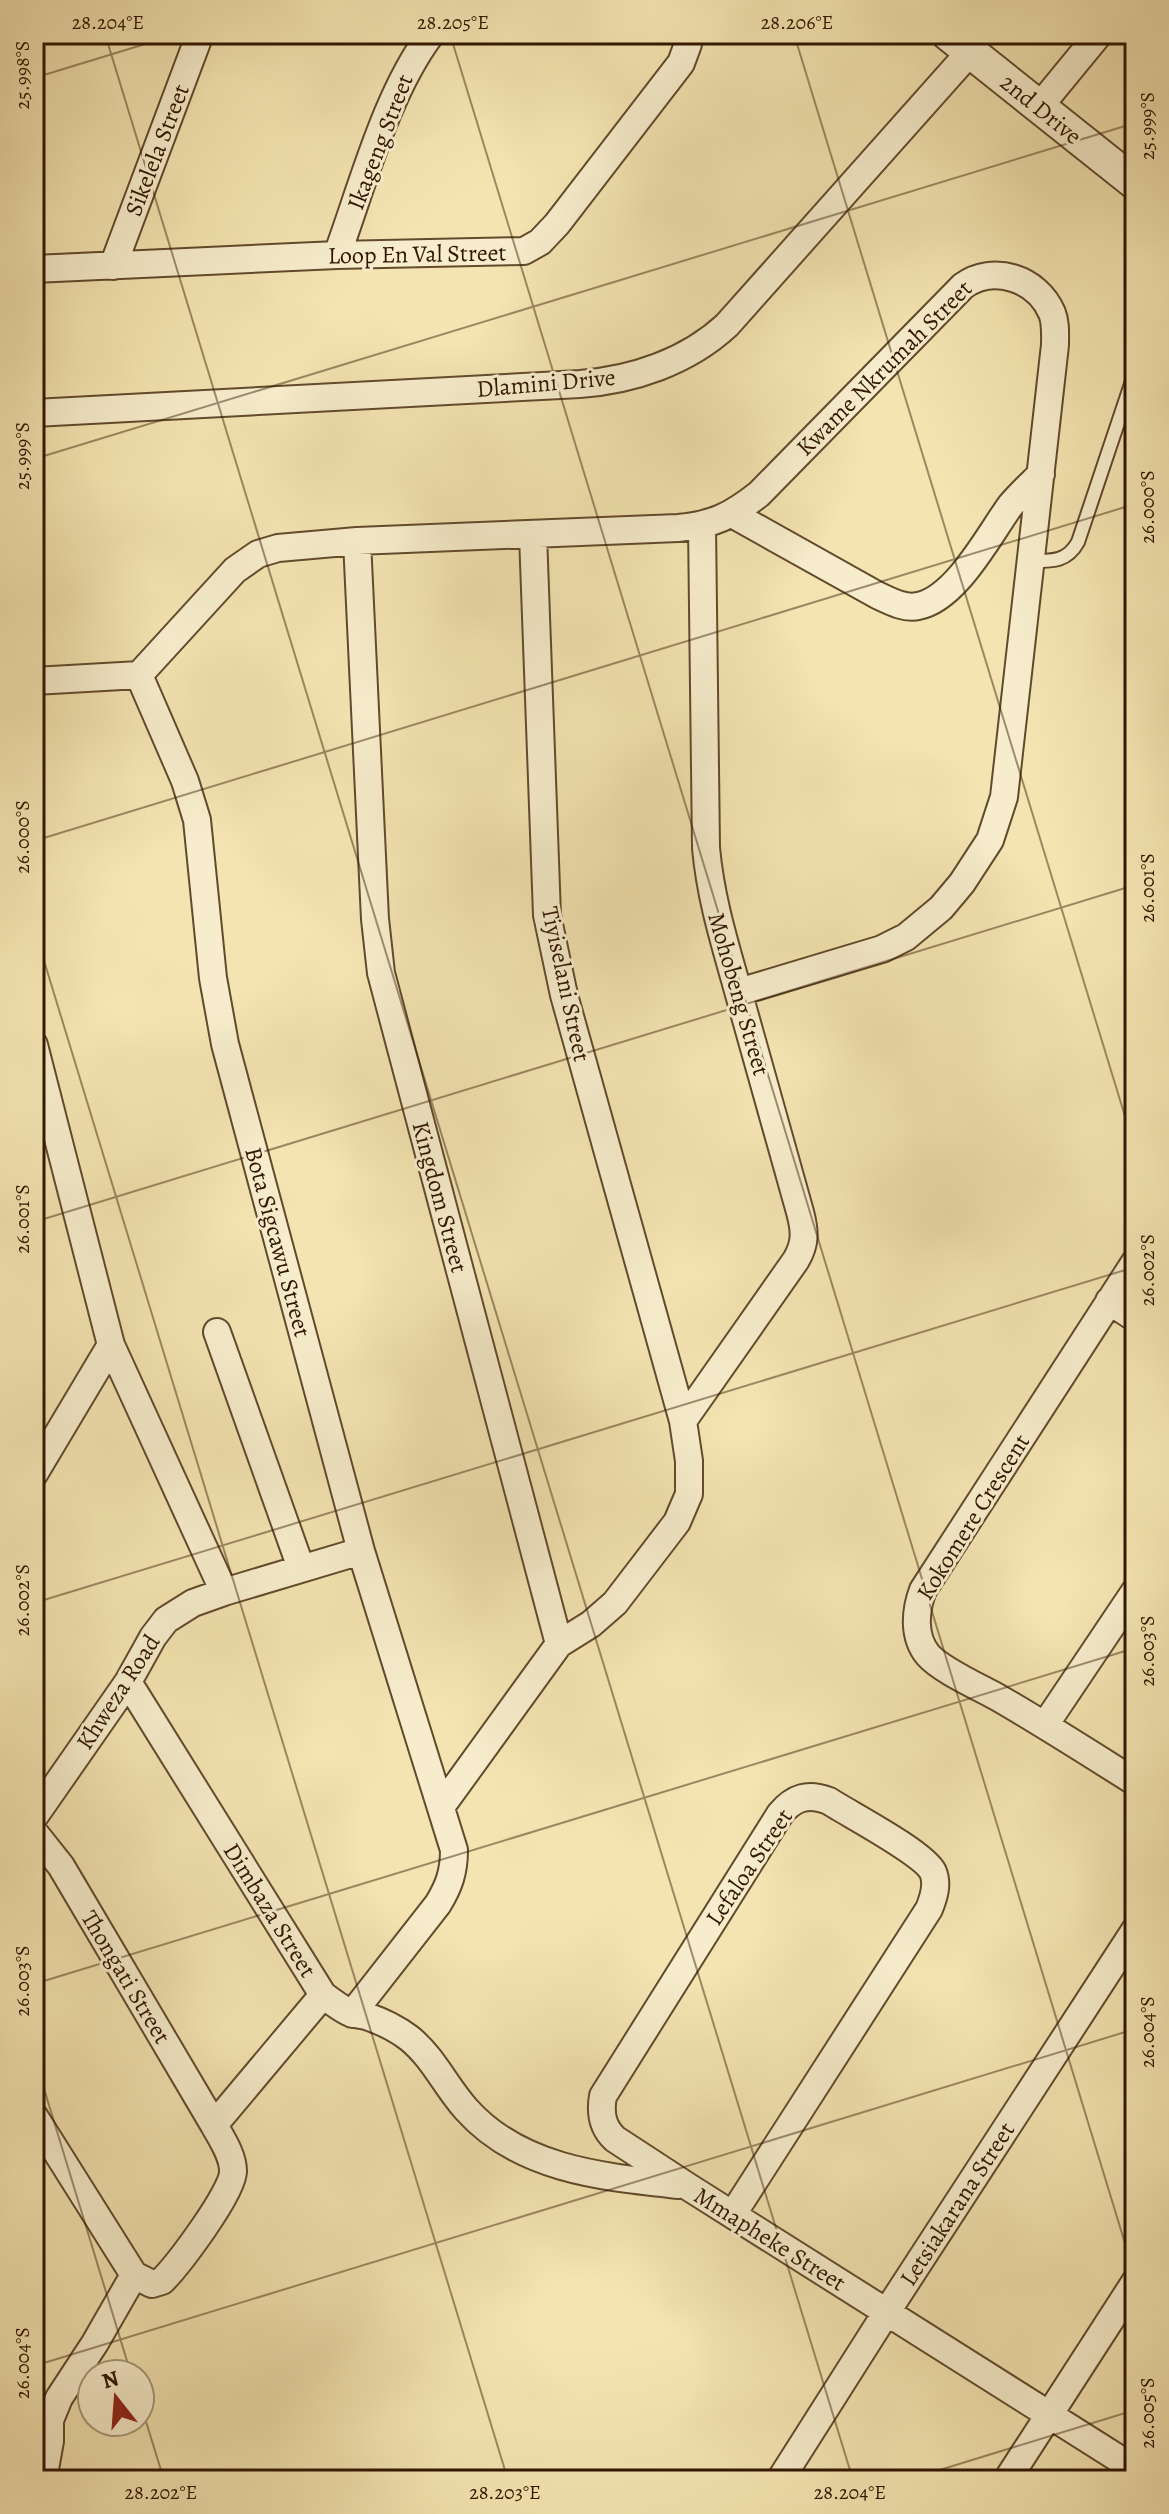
<svg xmlns="http://www.w3.org/2000/svg" width="1169" height="2514" viewBox="0 0 1169 2514" font-family="Alegreya,serif">
<style>
.lines{fill:none;stroke-linecap:round;stroke-linejoin:round}
.service-casing{stroke:#624a2c;stroke-width:16}
.minor-casing{stroke:#624a2c;stroke-width:30}
.tertiary-casing{stroke:#624a2c;stroke-width:36}
.service{stroke:#f7edcc;stroke-width:12}
.minor{stroke:#f7edcc;stroke-width:26}
.tertiary{stroke:#f7edcc;stroke-width:32}
.ticks{fill:none;stroke:#311700;stroke-width:2;stroke-opacity:0.45}
.labels{text-anchor:middle;stroke-width:6;stroke-linejoin:round;paint-order:stroke}
.street-label{font-size:24px;fill:#311700;stroke:#f7edcc}
.neatline{fill:none;stroke:#311700;stroke-width:3}
.ticks-label{font-size:20px;text-anchor:middle;fill:#311700}
</style>
<rect width="100%" height="100%" fill="#f3e4b1"/>
<filter id="stains"><feTurbulence type="fractalNoise" baseFrequency=".0025" numOctaves="4"/><feColorMatrix values="0 0 0 0 .2 0 0 0 0 .09 0 0 0 0 .02 0 0 0 .5 -.17"/></filter>
<radialGradient id="worn" r=".72"><stop offset=".6" stop-color="#630" stop-opacity="0"/><stop offset="1" stop-color="#630" stop-opacity=".3"/></radialGradient>
<g class="lines">
<defs>
<path id="service" d="M1031 561C1052 561 1067 562 1078 542L1135 372"/>
<path id="minor" d="M1039 107 1099 34
M337 255C363 184 386 94 431 34
M113 266 200 34
M34 269 337 255 524 251 540 242 557 224 681 63 688 44V34
M34 413 580 384C633 380 687 362 727 325L970 52
M732 514 877 595C890 601 904 609 918 606 956 599 989 535 1010 506 1019 495 1030 485 1041 474
M357 541 375 919 381 973 559 1644
M139 675 185 781 197 820 213 978 225 1044 361 1551 454 1850C454 1872 449 1886 438 1904L352 2014
M34 681 139 675 235 570 258 554 278 548 357 541 678 528C713 525 731 516 759 494L963 286C993 264 1037 278 1052 313 1056 323 1055 334 1055 345L1004 797 990 840 962 883 941 908 906 937 882 949 739 992
M34 1045 111 1345 224 1592
M1135 1262 923 1590C915 1611 913 1637 928 1655 941 1670 979 1687 997 1697 1044 1724 1089 1753 1135 1782
M1109 1301 1135 1318
M217 1332 301 1568
M683 1421 796 1260C806 1243 805 1231 800 1212 780 1141 760 1070 740 998 726 947 711 902 706 848L702 526
M34 1474 111 1345
M128 1682 323 1995C331 2001 339 2007 348 2012 354 2014 359 2015 366 2016 381 2021 396 2028 409 2038 433 2057 446 2087 466 2109 520 2170 604 2177 679 2185
M1045 1725 1135 1591
M441 1807 559 1644 591 1624 615 1603 677 1522 689 1494V1461L683 1421 564 995 547 915 533 535
M34 1817 128 1682 153 1637 166 1620 193 1603 224 1592 361 1551
M34 1832 61 1866 214 2125C221 2138 233 2155 233 2171 234 2191 178 2265 162 2281L152 2284 134 2275 34 2116
M214 2125 323 1995
M733 2214 929 1909C934 1897 938 1884 933 1872 924 1853 849 1814 829 1801 808 1793 794 1797 780 1814L603 2096C600 2113 602 2127 615 2139L687 2186 1135 2469
M43 2480 50 2441V2420L59 2398 95 2343 134 2275
M780 2480 886 2313 1135 1930
M1007 2480 1135 2282"/>
<path id="tertiary" d="M948 34 1135 183"/>
</defs>
<use href="#service" class="service-casing"/>
<use href="#minor" class="minor-casing"/>
<use href="#tertiary" class="tertiary-casing"/>
<use href="#service" class="service"/>
<use href="#minor" class="minor"/>
<use href="#tertiary" class="tertiary"/>
</g>
<path class="ticks" d="M105 34 853 2480M450 34 1135 2276M794 34 1135 1149M34 78 178 34M34 459 1135 123M34 841 1135 504M34 928 508 2480M34 1222 1135 885M34 1603 1135 1267M34 1984 1135 1648M34 2056 131 2374M34 2366 1135 2029M140 2402 164 2480M907 2480 1135 2410"/>
<g class="labels">
<g class="street-label">
<text transform="translate(1041 109) rotate(39)" y="8">2nd Drive</text>
<text transform="translate(380 142) rotate(-69)" y="8">Ikageng Street</text>
<text transform="translate(157 150) rotate(-69)" y="8">Sikelela Street</text>
<text transform="translate(417 254) rotate(-1)" y="8">Loop En Val Street</text>
<text transform="translate(884 368) rotate(-45)" y="8">Kwame Nkrumah Street</text>
<text transform="translate(546 383) rotate(-5)" y="8">Dlamini Drive</text>
<text transform="translate(566 984) rotate(78)" y="8">Tiyiselani Street</text>
<text transform="translate(739 994) rotate(74)" y="8">Mohobeng Street</text>
<text transform="translate(440 1197) rotate(75)" y="8">Kingdom Street</text>
<text transform="translate(278 1242) rotate(75)" y="8">Bota Sigcawu Street</text>
<text transform="translate(973 1517) rotate(-58)" y="8">Kokomere Crescent</text>
<text transform="translate(118 1692) rotate(-57)" y="8">Khweza Road</text>
<text transform="translate(749 1867) rotate(-56)" y="8">Lefaloa Street</text>
<text transform="translate(270 1910) rotate(58)" y="8">Dimbaza Street</text>
<text transform="translate(126 1977) rotate(59)" y="8">Thongati Street</text>
<text transform="translate(957 2204) rotate(-57)" y="8">Letsiakarana Street</text>
<text transform="translate(770 2239) rotate(32)" y="8">Mmapheke Street</text>
</g>
</g>
<rect width="1169" height="2514" fill="none" stroke="#f3e4b1" stroke-width="88"/>
<g transform="translate(116 2398) rotate(343)"><circle r="38" fill="#f7edcc" stroke="#a8977a" stroke-width="2"/>
<path d="M0-6L14 30L0 20L-14 30Z" fill="#8f2418"/>
<text y="-12" font-size="22" font-weight="bold" text-anchor="middle" fill="#311700">N</text>
</g>
<rect x="44" y="44" width="1081" height="2426" class="neatline"/>
<g class="ticks-label">
<text x="108" y="29">28.204°E</text>
<text x="453" y="29">28.205°E</text>
<text x="797" y="29">28.206°E</text>
<text transform="translate(22 75) rotate(-90)" y="7">25.998°S</text>
<text transform="translate(1147 126) rotate(-90)" y="7">25.999°S</text>
<text transform="translate(22 456) rotate(-90)" y="7">25.999°S</text>
<text transform="translate(1147 507) rotate(-90)" y="7">26.000°S</text>
<text transform="translate(22 837) rotate(-90)" y="7">26.000°S</text>
<text transform="translate(1147 888) rotate(-90)" y="7">26.001°S</text>
<text transform="translate(22 1219) rotate(-90)" y="7">26.001°S</text>
<text transform="translate(1147 1270) rotate(-90)" y="7">26.002°S</text>
<text transform="translate(22 1600) rotate(-90)" y="7">26.002°S</text>
<text transform="translate(1147 1651) rotate(-90)" y="7">26.003°S</text>
<text transform="translate(22 1981) rotate(-90)" y="7">26.003°S</text>
<text transform="translate(1147 2032) rotate(-90)" y="7">26.004°S</text>
<text transform="translate(22 2363) rotate(-90)" y="7">26.004°S</text>
<text transform="translate(1147 2413) rotate(-90)" y="7">26.005°S</text>
<text x="161" y="2499">28.202°E</text>
<text x="505" y="2499">28.203°E</text>
<text x="850" y="2499">28.204°E</text>
</g>
<rect width="100%" height="100%" filter="url(#stains)"/>
<rect width="100%" height="100%" fill="url(#worn)"/>
</svg>
